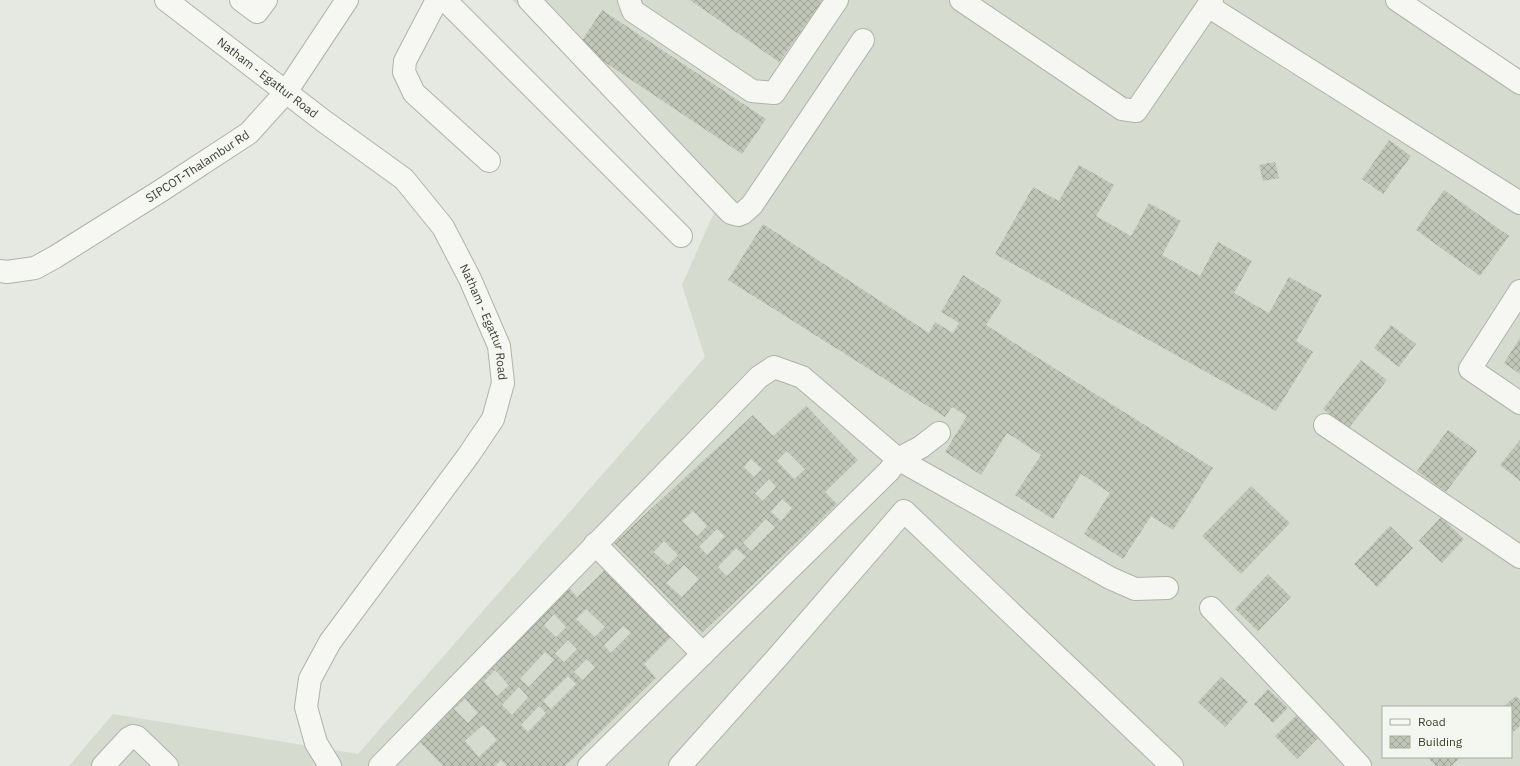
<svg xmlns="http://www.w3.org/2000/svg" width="1520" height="766" viewBox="0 0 1520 766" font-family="'IBM Plex Sans',sans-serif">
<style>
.built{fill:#d5dbcf;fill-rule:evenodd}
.building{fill:url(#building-cross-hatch);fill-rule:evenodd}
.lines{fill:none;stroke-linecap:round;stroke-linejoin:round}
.minor-casing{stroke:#aeb3a6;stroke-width:24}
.minor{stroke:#f6f7f3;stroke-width:22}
.labels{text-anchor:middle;stroke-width:3.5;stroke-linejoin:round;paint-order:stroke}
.street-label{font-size:12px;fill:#374029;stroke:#f4f6f0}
</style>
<defs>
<pattern id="building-cross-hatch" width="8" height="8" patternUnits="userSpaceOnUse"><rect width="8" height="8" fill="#c0c6b8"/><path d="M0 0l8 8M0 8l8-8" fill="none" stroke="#9da296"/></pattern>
</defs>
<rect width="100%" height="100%" fill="#e6e9e1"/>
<path class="built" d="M512 0H1407L1520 69V766H69L113 714 358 754 705 357 682 285 724 190ZM1383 707H1511V757H1383Z"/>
<path class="building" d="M690 0H823L779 62Z
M602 10 766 119 742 154 579 45Z
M1389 140 1411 156 1383 194 1362 179Z
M1275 162 1279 178 1263 181 1259 165Z
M1079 165 1114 185 1096 216 1131 236 1149 203 1181 221 1162 255 1200 276 1218 242 1252 261 1234 293 1269 313 1289 277 1322 295 1296 341 1313 352 1276 411 995 254 1033 187 1059 201Z
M1444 190 1509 236 1480 276 1416 230Z
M763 224 929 333 935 322 953 333 959 323 941 312 963 275 1002 300 986 325 1213 468 1173 530 1151 516 1123 559 1084 534 1110 493 1081 474 1053 519 1015 495 1041 455 1007 433 981 475 945 452 967 416 952 407 945 417 728 280Z
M1391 325 1416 344 1399 367 1374 348Z
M1520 338V374L1504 363Z
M1361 360 1387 380 1348 429 1323 409Z
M806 406 858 460 825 492 837 504 702 633 614 543 753 415 773 436ZM787 451 805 469 794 479 777 461ZM751 459 762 469 754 477 744 467ZM769 479 776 487 763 501 755 493ZM782 499 792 508 781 521 771 512ZM693 511 707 526 697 536 682 521ZM766 519 775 527 751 551 743 543ZM717 529 725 536 707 555 699 547ZM664 541 678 555 668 565 654 552ZM736 548 746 557 727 576 718 567ZM684 565 699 579 682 597 666 583Z
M1448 430 1477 451 1446 492 1417 471Z
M1520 440V481L1500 465Z
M1251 486 1290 523 1241 574 1202 536Z
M1441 517 1464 539 1442 563 1419 541Z
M1390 526 1413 548 1377 587 1354 564Z
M606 569 671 637 644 664 656 678 565 766H507L501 760 495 766H443L415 737 563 581 577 597ZM586 609 605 627 595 637 576 619ZM554 614 566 627 556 637 544 625ZM623 626 631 633 611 653 604 645ZM568 640 577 649 564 662 555 653ZM545 652 554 660 529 687 520 679ZM587 659 595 667 583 680 574 672ZM495 670 509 685 497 696 484 681ZM568 676 576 684 551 709 543 701ZM519 687 528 697 512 715 502 705ZM465 699 478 713 468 723 454 709ZM539 706 546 713 528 732 521 725ZM483 725 497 740 479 757 465 741Z
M1268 574 1291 597 1258 631 1235 609Z
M1221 677 1248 702 1225 727 1198 702Z
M1268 689 1288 708 1273 723 1254 704Z
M1516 696 1520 700V726L1511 734V707H1503Z
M1301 711 1322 734 1297 759 1275 736Z
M1427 757H1461L1451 766H1436Z"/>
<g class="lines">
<defs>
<g id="minor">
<path id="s1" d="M166 0 325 122 404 179 443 227 470 279 499 346 503 383 493 419 468 456 330 642 310 679 306 707 316 743 330 766"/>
<path d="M241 0 257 12 266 0"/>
<path d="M437 0 405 61 404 72 414 93 489 161"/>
<path d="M445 0 681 236"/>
<path d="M529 0 727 209 731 213 738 215 743 213 752 205 863 40"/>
<path d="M629 0 633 11 752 91 774 93 837 0"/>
<path d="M961 0 1122 109 1136 111 1212 0"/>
<path d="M1397 0 1520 83"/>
<path d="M1208 6 1520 203"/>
<path id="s2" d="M0 271 7 272 35 268 55 257 162 190 249 133 286 92 347 0"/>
<path d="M1520 291 1470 369 1520 403"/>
<path d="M1325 425 1520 557"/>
<path d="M595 544 703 654"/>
<path d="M1211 608 1323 726 1360 766"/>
<path d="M103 766 129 738 133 736 137 737 167 766"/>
<path d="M380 766 759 377 774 367 802 377 898 459 1110 578 1135 589 1167 588"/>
<path d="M589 766 889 471 898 459 921 447 939 433"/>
<path d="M680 766 775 660 904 511 1172 766"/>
</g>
</defs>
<use href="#minor" class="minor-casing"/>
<use href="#minor" class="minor"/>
</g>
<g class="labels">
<g class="street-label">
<text dy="4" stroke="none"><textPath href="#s1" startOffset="128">Natham - Egattur Road</textPath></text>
<text dy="4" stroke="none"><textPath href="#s2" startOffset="227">SIPCOT-Thalambur Rd</textPath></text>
<text dy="4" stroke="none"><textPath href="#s1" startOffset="464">Natham - Egattur Road</textPath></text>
</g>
</g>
<rect x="1382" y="706" width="130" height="52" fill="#f4f6f0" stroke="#a8ada0"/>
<rect x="1390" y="719" width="20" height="6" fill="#f6f7f3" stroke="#a8ada0"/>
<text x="1418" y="726" font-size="12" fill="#374029">Road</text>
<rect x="1390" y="736" width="20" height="12" fill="url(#building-cross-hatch)" stroke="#a8ada0"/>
<text x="1418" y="746" font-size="12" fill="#374029">Building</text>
</svg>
